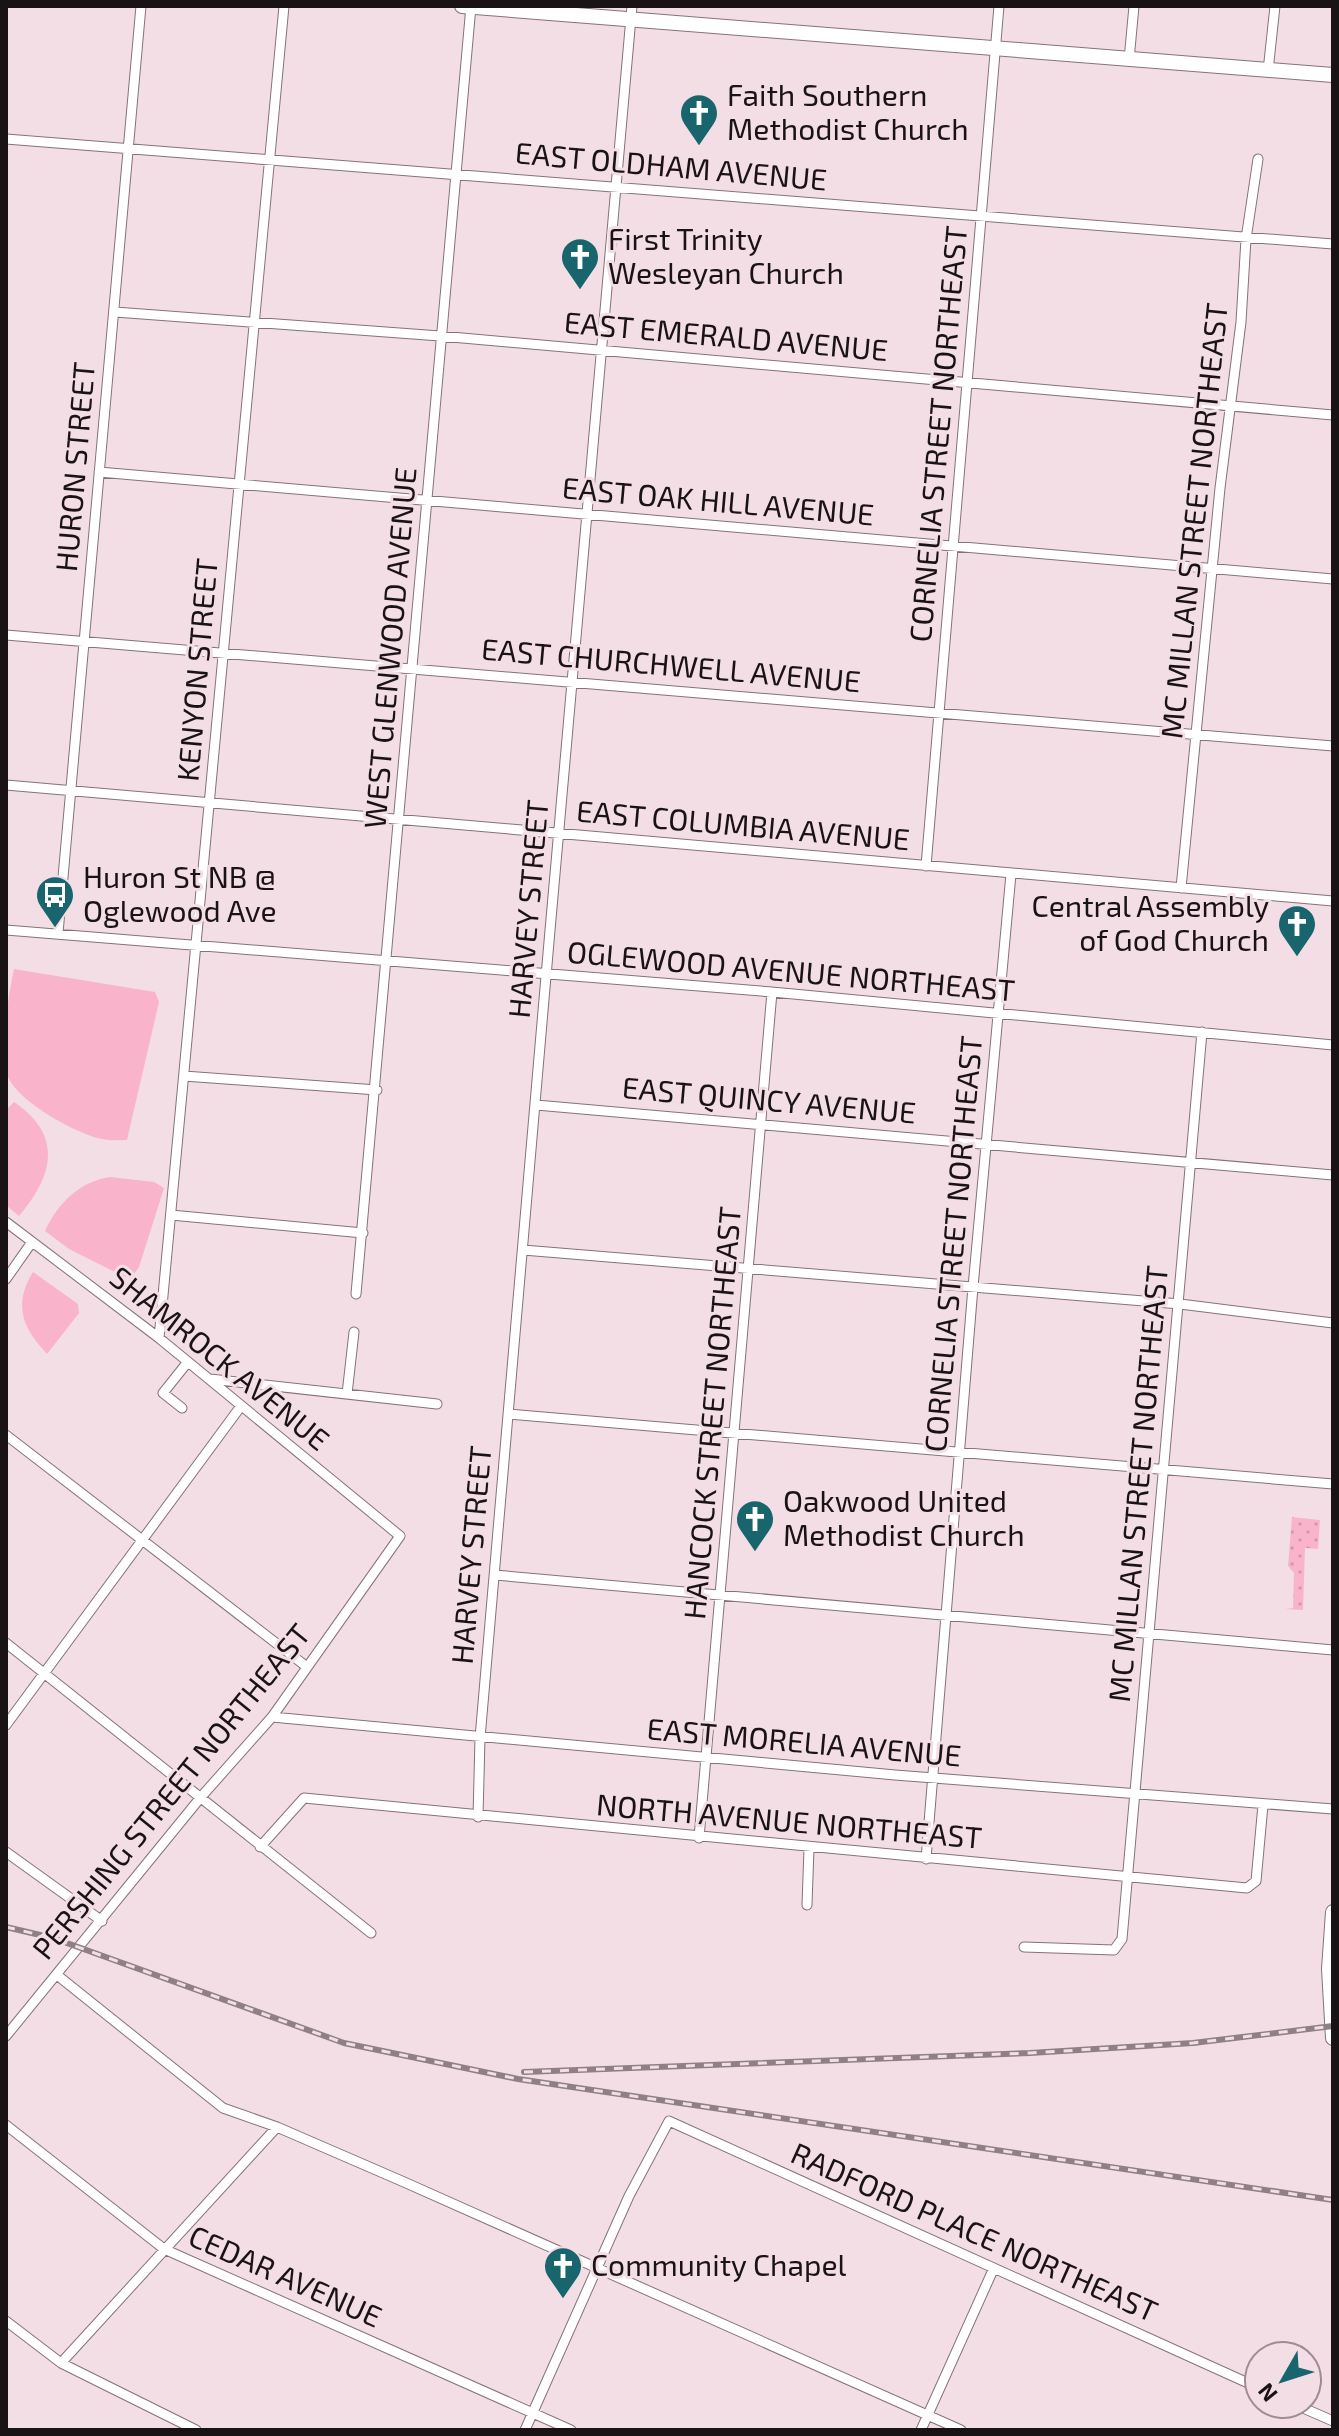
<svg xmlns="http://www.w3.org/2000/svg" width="1339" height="2436" viewBox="0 0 1339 2436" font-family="'Exo 2',sans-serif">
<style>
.grass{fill:url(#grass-dots)}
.garden{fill:#f9b4cc}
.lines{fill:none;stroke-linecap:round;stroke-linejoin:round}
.street-casing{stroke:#857278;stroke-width:11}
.secondary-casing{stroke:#857278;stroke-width:16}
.street{stroke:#fff;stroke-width:9}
.secondary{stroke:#fff;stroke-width:14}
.rail-casing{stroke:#8f8085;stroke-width:6}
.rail{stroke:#f4dee5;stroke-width:3;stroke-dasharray:9;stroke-linecap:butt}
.labels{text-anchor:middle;stroke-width:6;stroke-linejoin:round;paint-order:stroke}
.poi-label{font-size:30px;fill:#1a1315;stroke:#f4dee5;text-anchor:start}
.street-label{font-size:30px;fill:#1a1315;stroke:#f4dee5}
</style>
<defs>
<pattern id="grass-dots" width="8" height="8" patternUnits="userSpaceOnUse" patternTransform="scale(2)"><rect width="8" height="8" fill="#f9b4cc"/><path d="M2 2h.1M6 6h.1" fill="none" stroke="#d59aae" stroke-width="1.8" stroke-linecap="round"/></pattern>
</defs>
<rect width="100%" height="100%" fill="#f4dee5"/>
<path class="grass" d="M1292 1517 1320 1520 1318 1549 1305 1548 1303 1610 1285 1609 1293 1608 1294 1573 1288 1566Z"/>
<path class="garden" d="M14 969 155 992 159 1002 127 1140C119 1140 110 1141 102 1139 77 1134 15 1101 7 1074 0 1046 8 998 14 969Z
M14 1102C64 1136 53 1176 19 1216L6 1205V1110Z
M110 1177 154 1182 164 1188 139 1267 134 1274 125 1277 69 1249 45 1231C58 1203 79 1182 110 1177Z
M33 1272 78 1304 79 1313 47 1354C22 1327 13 1305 33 1272Z"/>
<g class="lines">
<defs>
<path id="street" d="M1129 60 1134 6
M1268 71 1275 6
M6 139 1333 244
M115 312 440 336 1333 415
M99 472 1333 579
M6 635 1333 746
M6 785 1333 901
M926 866 999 6
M1181 888 1220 488 1241 322 1246 239 1258 159
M6 930 772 992 1333 1045
M58 933 141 6
M184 1076 377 1090
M536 1105 1333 1175
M171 1215 363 1233
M6 1222 159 1338 400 1536 272 1717 201 1797 6 2036
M523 1250 1180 1304 1333 1323
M6 1279 32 1242
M356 1294 471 6
M159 1338 284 6
M210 1379 437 1404
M347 1394 354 1332
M182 1408 163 1393 187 1363
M508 1414 1333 1484
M6 1435 307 1667
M495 1575 1333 1650
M6 1643 371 1933
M272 1717 895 1775 1333 1809
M6 1725 241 1406
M478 1817 480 1738C527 1160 583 584 632 6
M699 1838 772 992
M260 1847 304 1798 1247 1888 1256 1881 1263 1805
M6 1852 102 1921
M926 1859 973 1287 1011 874
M807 1905 809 1848
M1024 1947 1114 1950 1122 1939 1202 1032
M57 1975 223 2108 277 2127 404 2182 961 2430
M6 2125 164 2249 571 2430
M6 2321 61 2363 196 2430
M61 2363 277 2127
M1294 2404 1333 2421
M525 2430 629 2196 669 2121 1259 2388
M921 2430 993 2270"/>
<path id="secondary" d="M462 6 1333 75
M1333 1912 1329 1969 1333 2038"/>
</defs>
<use href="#street" class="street-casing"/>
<use href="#secondary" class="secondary-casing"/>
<use href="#street" class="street"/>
<use href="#secondary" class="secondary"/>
<defs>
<path id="rail" d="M6 1927 53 1938 344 2043 518 2079 1333 2200
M524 2072 1030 2053 1193 2043 1333 2026"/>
</defs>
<use href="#rail" class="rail-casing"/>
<use href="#rail" class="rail"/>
</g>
<defs>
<symbol id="church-pin" viewBox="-11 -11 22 30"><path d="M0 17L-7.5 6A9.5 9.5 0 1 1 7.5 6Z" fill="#18656e" stroke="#f4dee5"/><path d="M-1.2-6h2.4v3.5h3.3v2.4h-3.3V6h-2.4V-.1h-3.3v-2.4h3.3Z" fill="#fff"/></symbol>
<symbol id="bus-pin" viewBox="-11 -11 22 30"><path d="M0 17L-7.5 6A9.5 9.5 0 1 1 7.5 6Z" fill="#18656e" stroke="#f4dee5"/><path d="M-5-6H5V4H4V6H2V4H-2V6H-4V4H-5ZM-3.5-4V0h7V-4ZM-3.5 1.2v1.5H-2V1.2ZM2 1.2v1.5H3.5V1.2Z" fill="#fff"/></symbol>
</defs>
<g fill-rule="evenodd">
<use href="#church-pin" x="677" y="91" width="44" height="60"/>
<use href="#church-pin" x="558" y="235" width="44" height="60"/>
<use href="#bus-pin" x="33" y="873" width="44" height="60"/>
<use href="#church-pin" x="1275" y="902" width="44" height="60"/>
<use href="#church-pin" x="733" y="1497" width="44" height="60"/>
<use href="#church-pin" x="541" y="2244" width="44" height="60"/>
</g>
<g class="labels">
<g class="poi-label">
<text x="727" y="106">Faith Southern<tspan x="727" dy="34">Methodist Church</tspan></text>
<text x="608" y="250">First Trinity<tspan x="608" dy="34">Wesleyan Church</tspan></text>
<text x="83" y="888">Huron St NB @<tspan x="83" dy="34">Oglewood Ave</tspan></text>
<text x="1269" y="917" text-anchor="end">Central Assembly<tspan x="1269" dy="34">of God Church</tspan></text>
<text x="783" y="1512">Oakwood United<tspan x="783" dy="34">Methodist Church</tspan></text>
<text x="591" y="2276">Community Chapel</text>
</g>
<g class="street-label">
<text transform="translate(671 167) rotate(5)" y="10">EAST OLDHAM AVENUE</text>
<text transform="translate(726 337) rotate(5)" y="10">EAST EMERALD AVENUE</text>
<text transform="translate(939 434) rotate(-85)" y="10">CORNELIA STREET NORTHEAST</text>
<text transform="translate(76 467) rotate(-85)" y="10">HURON STREET</text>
<text transform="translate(718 502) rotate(5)" y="10">EAST OAK HILL AVENUE</text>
<text transform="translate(1195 521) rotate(-84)" y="10">MC MILLAN STREET NORTHEAST</text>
<text transform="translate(391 648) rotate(-85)" y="10">WEST GLENWOOD AVENUE</text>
<text transform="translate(671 666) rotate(5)" y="10">EAST CHURCHWELL AVENUE</text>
<text transform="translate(198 670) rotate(-85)" y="10">KENYON STREET</text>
<text transform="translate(743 826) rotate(5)" y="10">EAST COLUMBIA AVENUE</text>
<text transform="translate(529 909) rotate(-85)" y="10">HARVEY STREET</text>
<text transform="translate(791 972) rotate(5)" y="10">OGLEWOOD AVENUE NORTHEAST</text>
<text transform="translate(769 1101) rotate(5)" y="10">EAST QUINCY AVENUE</text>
<text transform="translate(954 1244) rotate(-85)" y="10">CORNELIA STREET NORTHEAST</text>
<text transform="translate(219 1359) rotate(39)" y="10">SHAMROCK AVENUE</text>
<text transform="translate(713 1413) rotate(-85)" y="10">HANCOCK STREET NORTHEAST</text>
<text transform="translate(1139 1484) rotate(-85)" y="10">MC MILLAN STREET NORTHEAST</text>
<text transform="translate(472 1555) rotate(-85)" y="10">HARVEY STREET</text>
<text transform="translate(804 1743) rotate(5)" y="10">EAST MORELIA AVENUE</text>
<text transform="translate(172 1792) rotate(-51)" y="10">PERSHING STREET NORTHEAST</text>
<text transform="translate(789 1822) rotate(5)" y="10">NORTH AVENUE NORTHEAST</text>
<text transform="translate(974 2233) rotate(24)" y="10">RADFORD PLACE NORTHEAST</text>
<text transform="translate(285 2277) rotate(24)" y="10">CEDAR AVENUE</text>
</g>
</g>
<rect width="1339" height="2436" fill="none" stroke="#1a1315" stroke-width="16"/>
<g transform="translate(1283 2380) rotate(231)"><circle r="38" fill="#f4dee5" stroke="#9d8d92" stroke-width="2"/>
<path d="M0-6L14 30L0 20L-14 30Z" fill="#18656e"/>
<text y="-12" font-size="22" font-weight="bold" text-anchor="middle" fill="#1a1315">N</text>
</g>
</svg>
